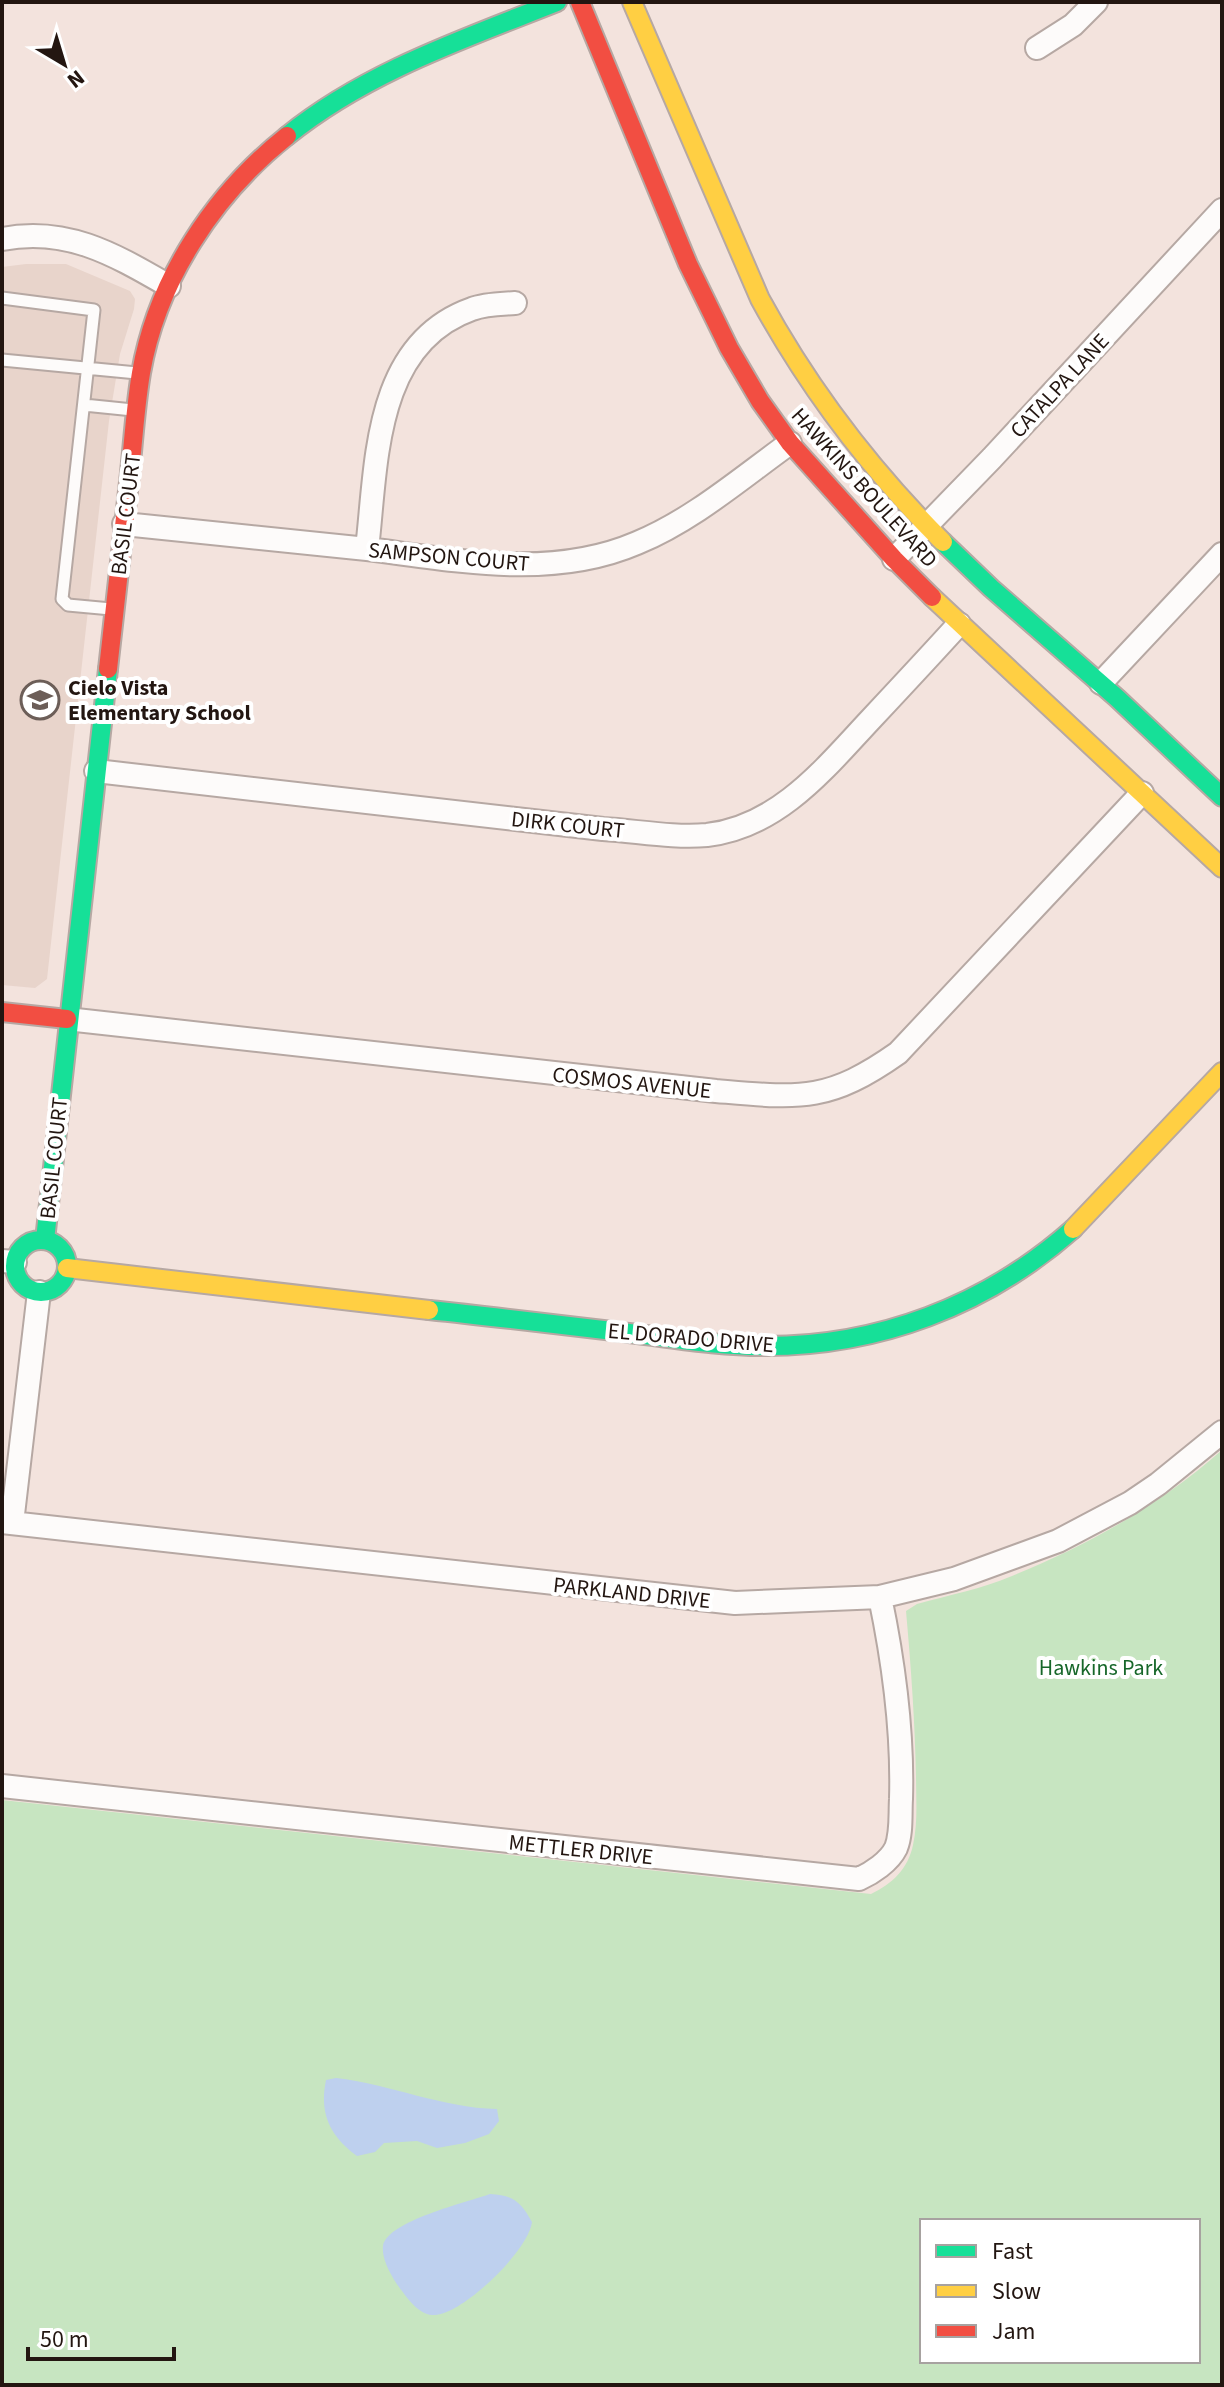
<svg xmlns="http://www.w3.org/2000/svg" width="1224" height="2387" viewBox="0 0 1224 2387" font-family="'Source Sans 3',sans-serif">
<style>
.education{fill:#e8d4cb}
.green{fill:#c7e5c1;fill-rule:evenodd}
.water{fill:#bed0ee}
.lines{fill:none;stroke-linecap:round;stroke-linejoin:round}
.lane-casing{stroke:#b6a8a3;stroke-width:15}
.street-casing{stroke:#b6a8a3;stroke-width:26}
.fast-casing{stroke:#b6a8a3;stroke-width:22}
.slow-casing{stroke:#b6a8a3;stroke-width:22}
.jam-casing{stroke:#b6a8a3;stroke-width:22}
.lane{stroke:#fdfbfa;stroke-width:11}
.street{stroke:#fdfbfa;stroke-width:22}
.fast{stroke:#16e098;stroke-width:18}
.slow{stroke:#ffcf43;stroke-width:18}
.jam{stroke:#f24e42;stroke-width:18}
.labels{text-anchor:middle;stroke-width:8;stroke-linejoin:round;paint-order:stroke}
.street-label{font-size:22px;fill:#231611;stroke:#fff}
.poi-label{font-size:22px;font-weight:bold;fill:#231611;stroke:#fff;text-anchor:start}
.park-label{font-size:22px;fill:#17672a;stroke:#fff}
</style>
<rect width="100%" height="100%" fill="#f3e3dd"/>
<path class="education" d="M26 264H66L130 291 135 299 134 309 120 354 109 421 47 979 35 988 2 985V267Z"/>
<path class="green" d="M1222 1450V2385H2V1800L871 1894C892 1884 908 1869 913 1845 918 1823 916 1799 916 1777 915 1722 911 1667 906 1611L917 1604C949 1595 982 1589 1012 1576 1088 1545 1160 1505 1222 1450ZM922 2221H1198V2361H922Z"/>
<path class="water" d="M336 2078C390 2084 442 2108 497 2109L499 2121 489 2134 465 2143 437 2148 417 2141 384 2143 375 2152 357 2156C330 2136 319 2114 326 2080Z
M490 2194C513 2195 521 2202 532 2222 529 2250 463 2314 435 2315 421 2316 409 2301 402 2291 394 2281 381 2260 383 2246 387 2221 468 2202 490 2194Z"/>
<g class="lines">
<defs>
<path id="lane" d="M2 298 94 310 62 599 68 605 111 609
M2 360 137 373
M84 405 133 410"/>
<path id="street" d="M1037 48 1073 25 1096 2
M2 239C67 226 115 255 169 286
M124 524C205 533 286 540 367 549 456 560 551 580 637 543 693 520 741 478 790 443
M367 549C377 464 373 344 472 309 485 304 502 304 515 303
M894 559 992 458 1222 210
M1101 683 1222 554
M96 771 603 829C637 831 673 838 707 835 779 827 826 767 872 718 901 687 930 656 959 624
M67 1019 716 1091C799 1098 827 1103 898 1053L1142 793
M2 1261 15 1262
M2 1522 735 1603 880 1597 954 1579 1058 1541 1130 1503 1158 1484 1222 1432
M12 1523 39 1292
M2 1786 859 1879C872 1873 889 1862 896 1848 902 1833 900 1814 901 1799 903 1730 894 1664 880 1597"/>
<path id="fast" d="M287 136C366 72 464 39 557 2
M943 542 991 588 1117 698 1222 797
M45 1240 108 669
M15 1266a26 26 0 1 1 52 0a26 26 0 1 1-52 0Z
M429 1310C496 1317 562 1325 629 1333 672 1338 717 1346 762 1346 877 1347 986 1306 1073 1229"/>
<path id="slow" d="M632 2 760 299C809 389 870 469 943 542
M932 597 1222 868
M1073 1229 1222 1072
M67 1268 429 1310"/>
<path id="jam" d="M580 2 688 264 729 348 760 401 790 443 894 559 932 597
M108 669C115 607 122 544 129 482 133 446 135 409 141 373 157 280 214 194 287 136
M2 1012 67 1019"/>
</defs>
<use href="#lane" class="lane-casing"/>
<use href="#street" class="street-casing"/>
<use href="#fast" class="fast-casing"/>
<use href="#slow" class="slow-casing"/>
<use href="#jam" class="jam-casing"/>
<use href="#lane" class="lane"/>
<use href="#street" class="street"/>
<use href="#fast" class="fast"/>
<use href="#slow" class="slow"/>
<use href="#jam" class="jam"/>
</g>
<defs>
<symbol id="school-ring" viewBox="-11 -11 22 22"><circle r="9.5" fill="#fff" stroke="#6c5e58" stroke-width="1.5"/><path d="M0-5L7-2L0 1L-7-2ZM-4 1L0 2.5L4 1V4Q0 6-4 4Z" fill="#6c5e58"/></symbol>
</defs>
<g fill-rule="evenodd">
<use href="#school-ring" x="18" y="678" width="44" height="44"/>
</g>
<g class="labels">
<g class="street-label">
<text transform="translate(1059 385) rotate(-47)" y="8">CATALPA LANE</text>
<text transform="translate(865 487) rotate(48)" y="8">HAWKINS BOULEVARD</text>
<text transform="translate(125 514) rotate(-83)" y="8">BASIL COURT</text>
<text transform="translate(449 556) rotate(5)" y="8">SAMPSON COURT</text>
<text transform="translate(568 824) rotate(6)" y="8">DIRK COURT</text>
<text transform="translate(632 1082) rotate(6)" y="8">COSMOS AVENUE</text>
<text transform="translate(53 1158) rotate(-84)" y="8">BASIL COURT</text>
<text transform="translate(691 1337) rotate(5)" y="8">EL DORADO DRIVE</text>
<text transform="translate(632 1592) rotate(6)" y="8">PARKLAND DRIVE</text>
<text transform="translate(581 1849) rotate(6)" y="8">METTLER DRIVE</text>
</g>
<g class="poi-label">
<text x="68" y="695">Cielo Vista<tspan x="68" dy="25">Elementary School</tspan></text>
</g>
<g class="park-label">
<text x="1101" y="1675">Hawkins Park</text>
</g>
</g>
<rect width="1224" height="2387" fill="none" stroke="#231611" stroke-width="8"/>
<rect x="920" y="2219" width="280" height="144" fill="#ffffff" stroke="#a7a2a0" stroke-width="2"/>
<rect x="936" y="2245" width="40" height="12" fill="#16e098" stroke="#a7a2a0" stroke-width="2"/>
<text x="992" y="2259" font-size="24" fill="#231611">Fast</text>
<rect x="936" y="2285" width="40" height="12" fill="#ffcf43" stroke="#a7a2a0" stroke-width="2"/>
<text x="992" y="2299" font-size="24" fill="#231611">Slow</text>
<rect x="936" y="2325" width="40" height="12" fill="#f24e42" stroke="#a7a2a0" stroke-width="2"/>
<text x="992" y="2339" font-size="24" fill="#231611">Jam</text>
<g transform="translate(64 64) rotate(142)" stroke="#ffffff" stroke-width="6" paint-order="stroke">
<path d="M0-6L14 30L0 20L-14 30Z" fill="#231611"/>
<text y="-12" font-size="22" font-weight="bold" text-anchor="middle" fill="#231611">N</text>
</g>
<path d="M28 2347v12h146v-12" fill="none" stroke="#231611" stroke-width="4"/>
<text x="40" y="2347" font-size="24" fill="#231611" stroke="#ffffff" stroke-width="6" paint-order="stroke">50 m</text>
</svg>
